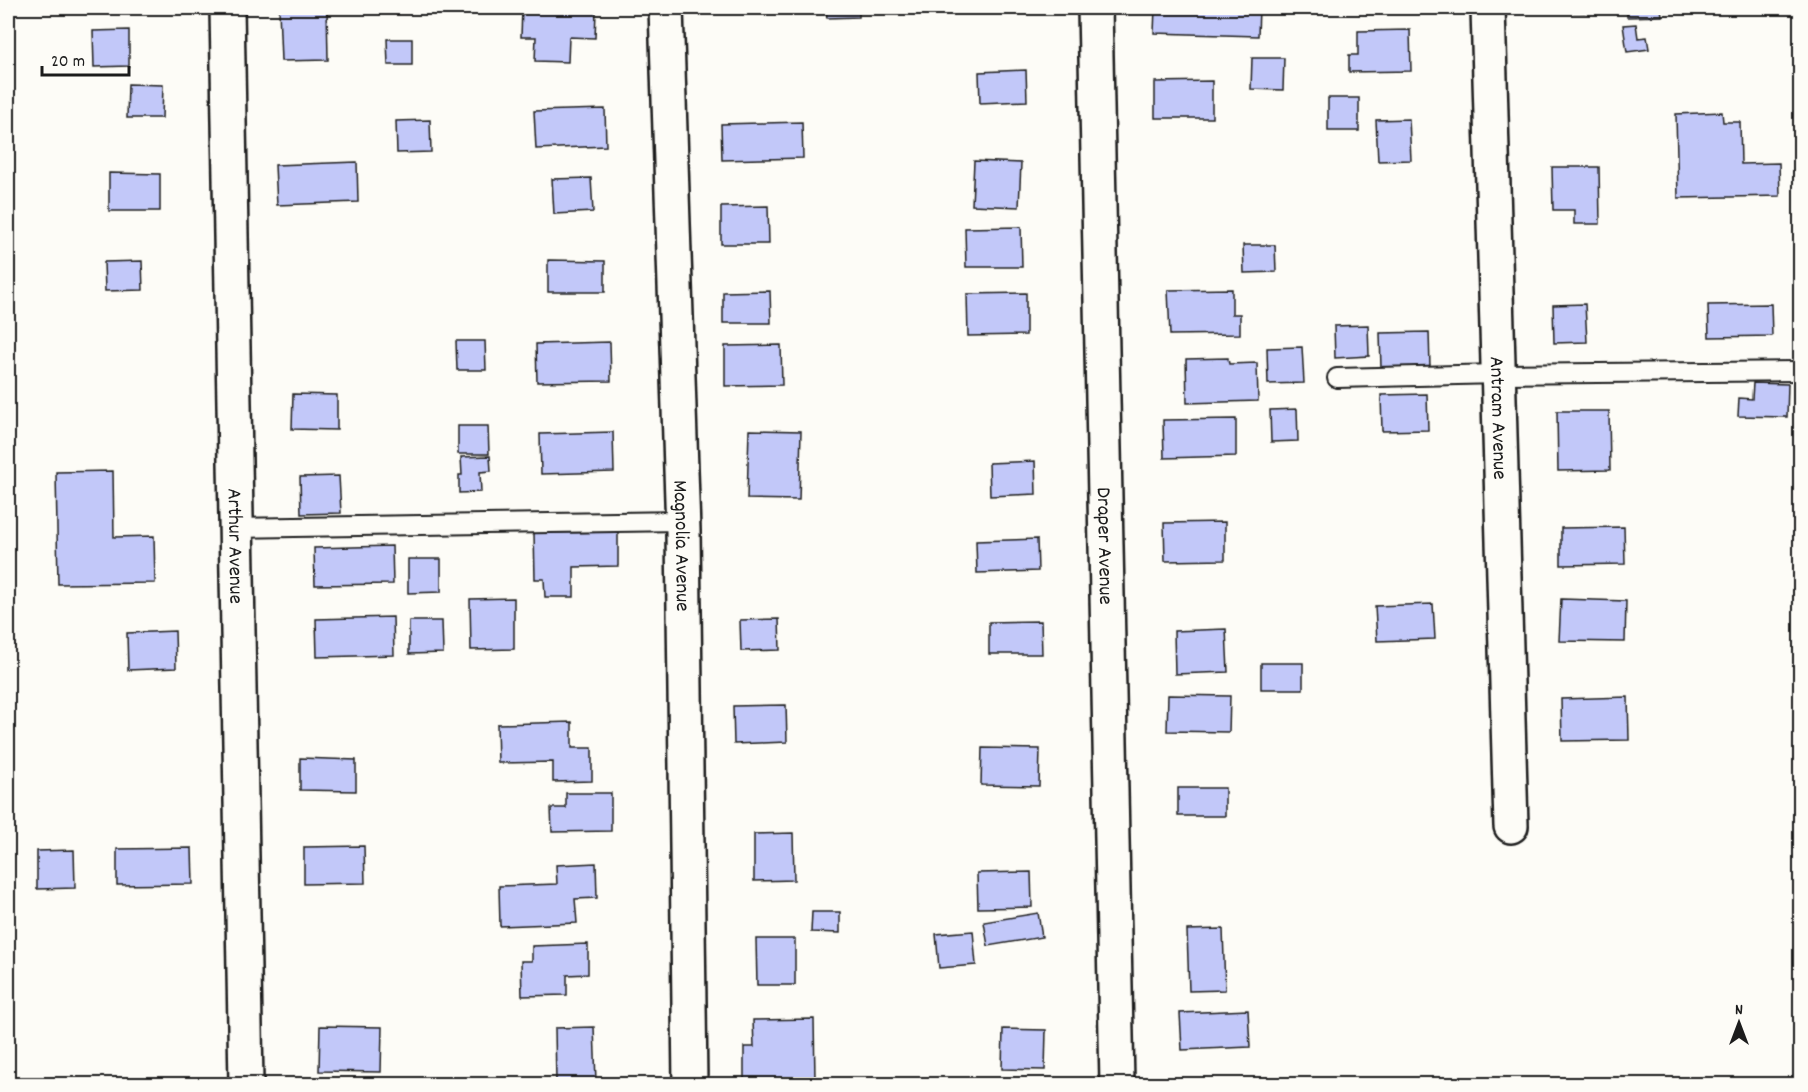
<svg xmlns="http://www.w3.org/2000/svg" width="1808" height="1092" viewBox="0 0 1808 1092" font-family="Dekko,sans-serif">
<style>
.building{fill:#c2c8f9;stroke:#1c1c1c;stroke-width:1.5}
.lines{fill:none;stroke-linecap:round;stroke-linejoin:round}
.lane-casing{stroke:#1c1c1c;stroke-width:22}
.street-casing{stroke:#1c1c1c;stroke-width:38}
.secondary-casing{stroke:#1c1c1c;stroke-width:38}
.lane{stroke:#fdfcf7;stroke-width:18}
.street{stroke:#fdfcf7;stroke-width:33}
.secondary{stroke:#fdfcf7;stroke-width:33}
.labels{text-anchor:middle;stroke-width:4.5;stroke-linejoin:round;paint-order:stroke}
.street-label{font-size:21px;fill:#1c1c1c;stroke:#fdfcf7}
</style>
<rect width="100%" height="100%" fill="#fdfcf7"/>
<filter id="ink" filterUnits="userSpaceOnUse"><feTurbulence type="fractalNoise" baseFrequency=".0167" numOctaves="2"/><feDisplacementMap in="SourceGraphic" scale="12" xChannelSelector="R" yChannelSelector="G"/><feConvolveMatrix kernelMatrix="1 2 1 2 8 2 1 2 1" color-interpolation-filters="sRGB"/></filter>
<g filter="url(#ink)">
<path class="building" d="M327 8 328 60 281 61 279 9Z
M826 8H859V17L827 18Z
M1155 8H1259L1258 36 1154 33Z
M1566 8H1617V13L1566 12Z
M1627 8H1661L1662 16 1627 17Z
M522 9 596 11 595 38 569 37 568 62 535 61 536 37H521Z
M1636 24 1638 38 1647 37 1649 49 1627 52 1623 25Z
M129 30V66L94 67 93 31Z
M1410 30 1411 71 1349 72V55H1358V31Z
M387 39H412V65H388Z
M1252 58H1284L1283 90 1251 89Z
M1026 70 1027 101 980 103 979 72Z
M1212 81V118H1155V82Z
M128 84 163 85 162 118H127Z
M1328 98H1359V131H1328Z
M605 109 606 146 536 149 534 111Z
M1722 112 1723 122H1740L1741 164 1779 163 1780 196 1678 198 1676 114Z
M1409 119 1411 160 1378 161 1376 120Z
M430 120 431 152 397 153 396 121Z
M802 122 803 158 722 160 721 124Z
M974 161 1021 163 1019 207 972 205Z
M357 162 358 202 277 205 275 165Z
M1552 167H1599L1600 224H1574V210H1553Z
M109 173 160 174V211H109Z
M591 178 593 212 554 214 552 179Z
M768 206 769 244H721V207Z
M1021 227 1022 267H966L965 228Z
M1243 245H1275L1276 272 1244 273Z
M548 260 605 261V292H548Z
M142 261 143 290 105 291 104 262Z
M1232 289V314H1240V334L1170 335 1168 290Z
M770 291 771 323H723V292Z
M1026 293V335L968 336 967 294Z
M1585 304 1587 342 1554 343 1553 305Z
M1771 304 1772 336 1709 337 1708 305Z
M1368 325 1369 356 1335 358 1334 326Z
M1429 332 1430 367 1381 368 1380 333Z
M456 341H485L486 370H457Z
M610 342 611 381 537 382 536 344Z
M781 345 782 385 725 386V346Z
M1302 347 1304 383 1268 384 1267 348Z
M1228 358 1229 364 1257 363 1258 401 1187 403 1186 359Z
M1753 383 1788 384 1787 417 1738 416 1739 398 1752 399Z
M293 394 337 395V430L292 429Z
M1427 394 1428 430 1382 431 1381 395Z
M1297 409 1298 441 1271 442 1270 410Z
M1557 411H1609L1610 470 1558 471Z
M1236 419V456L1164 458 1163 420Z
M458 426H488L489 454H458Z
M749 430 801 431 799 500 747 499Z
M613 432 614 472 541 474 540 434Z
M490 456 491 471 480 472 481 492 459 493V475H462L461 457Z
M1035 461 1036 494 990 496 989 463Z
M113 471 114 537 154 536 155 583 58 584 56 472Z
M339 476 341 513 301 514 300 477Z
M1225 522V560L1165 561 1164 523Z
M1624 527 1625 564 1561 565V528Z
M618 532V566L574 567V597H545L544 579H535L534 533Z
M1037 539 1038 571 977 573 976 541Z
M392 546 393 584 315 585 314 548Z
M408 559H441V592L408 593Z
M514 598V649L471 650 470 599Z
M1561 599 1626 601 1625 642 1559 641Z
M1433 604 1435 639 1377 641 1375 606Z
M393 617 394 655 317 657 316 619Z
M779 619 780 650 741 651 740 620Z
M409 621H442L443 653 409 654Z
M1041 621 1042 654H989V622Z
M1226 629 1228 672 1175 674 1174 631Z
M175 631 176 668 128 670 127 633Z
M1261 663H1303V689H1261Z
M1168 695 1230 696 1229 732 1167 731Z
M1628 697 1629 740 1562 741 1561 699Z
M786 705 787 742 734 744 733 706Z
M572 722V748H592V781L553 782V762L498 763 497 724Z
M982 748 1040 749 1039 786 981 785Z
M300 758 356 760V791L300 790Z
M1178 788H1225V816H1178Z
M566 793H611V831L552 832 551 808H566Z
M793 833 794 880 754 881V834Z
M364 846 365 883 304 884V847Z
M192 848 193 884 117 885V849Z
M74 850 75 888 37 889V851Z
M596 863 597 898 575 899 577 923 500 926 499 886 557 884 556 865Z
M1031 872 1032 907 978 908 977 873Z
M812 912H840V933L811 932Z
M1038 913 1042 937 988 946 984 922Z
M1223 929 1225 990 1189 991 1187 930Z
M973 931 976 965 939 968 936 934Z
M756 939H795V985H757Z
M588 944V974L567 975V995L522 996 521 961H532V946Z
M1248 1010 1250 1047 1182 1050 1180 1013Z
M814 1019 815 1080 744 1081V1047H754L753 1020Z
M320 1026 382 1027 381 1072 319 1071Z
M594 1027 596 1082H556L555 1028Z
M1003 1029 1046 1030 1045 1070 1002 1069Z"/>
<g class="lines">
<defs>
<path id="lane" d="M1337 378 1498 374 1800 371
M237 528 682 521"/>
<g id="street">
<path id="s1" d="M227 8 246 1084"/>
<path id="s2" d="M666 8 683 531 690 1084"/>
<path id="s3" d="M1488 8 1511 826"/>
</g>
<g id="secondary">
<path id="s4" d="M1095 8 1117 1084"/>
</g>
</defs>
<use href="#lane" class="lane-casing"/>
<use href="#street" class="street-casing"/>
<use href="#secondary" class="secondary-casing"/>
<use href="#lane" class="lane"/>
<use href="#street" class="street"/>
<use href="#secondary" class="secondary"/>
</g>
</g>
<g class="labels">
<g class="street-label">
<text dy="7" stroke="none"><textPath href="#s3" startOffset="410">Antram Avenue</textPath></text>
<text dy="7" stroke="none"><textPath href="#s1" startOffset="538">Arthur Avenue</textPath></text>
<text dy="7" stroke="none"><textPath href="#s2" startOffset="538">Magnolia Avenue</textPath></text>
<text dy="7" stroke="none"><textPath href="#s4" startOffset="538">Draper Avenue</textPath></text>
</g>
</g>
<rect width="1808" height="1092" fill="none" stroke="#fdfcf7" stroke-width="30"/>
<rect x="15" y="15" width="1778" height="1062" fill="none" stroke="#1c1c1c" stroke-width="2" filter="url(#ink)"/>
<g transform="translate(1739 1023)" stroke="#fdfcf7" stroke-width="4.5" paint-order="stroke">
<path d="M0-4.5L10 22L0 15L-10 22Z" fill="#1c1c1c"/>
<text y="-9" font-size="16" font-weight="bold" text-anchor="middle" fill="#1c1c1c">N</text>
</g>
<path d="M42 66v9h87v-9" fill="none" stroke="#1c1c1c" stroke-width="3"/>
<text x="51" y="66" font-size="18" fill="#1c1c1c" stroke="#fdfcf7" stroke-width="4.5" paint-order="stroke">20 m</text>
</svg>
